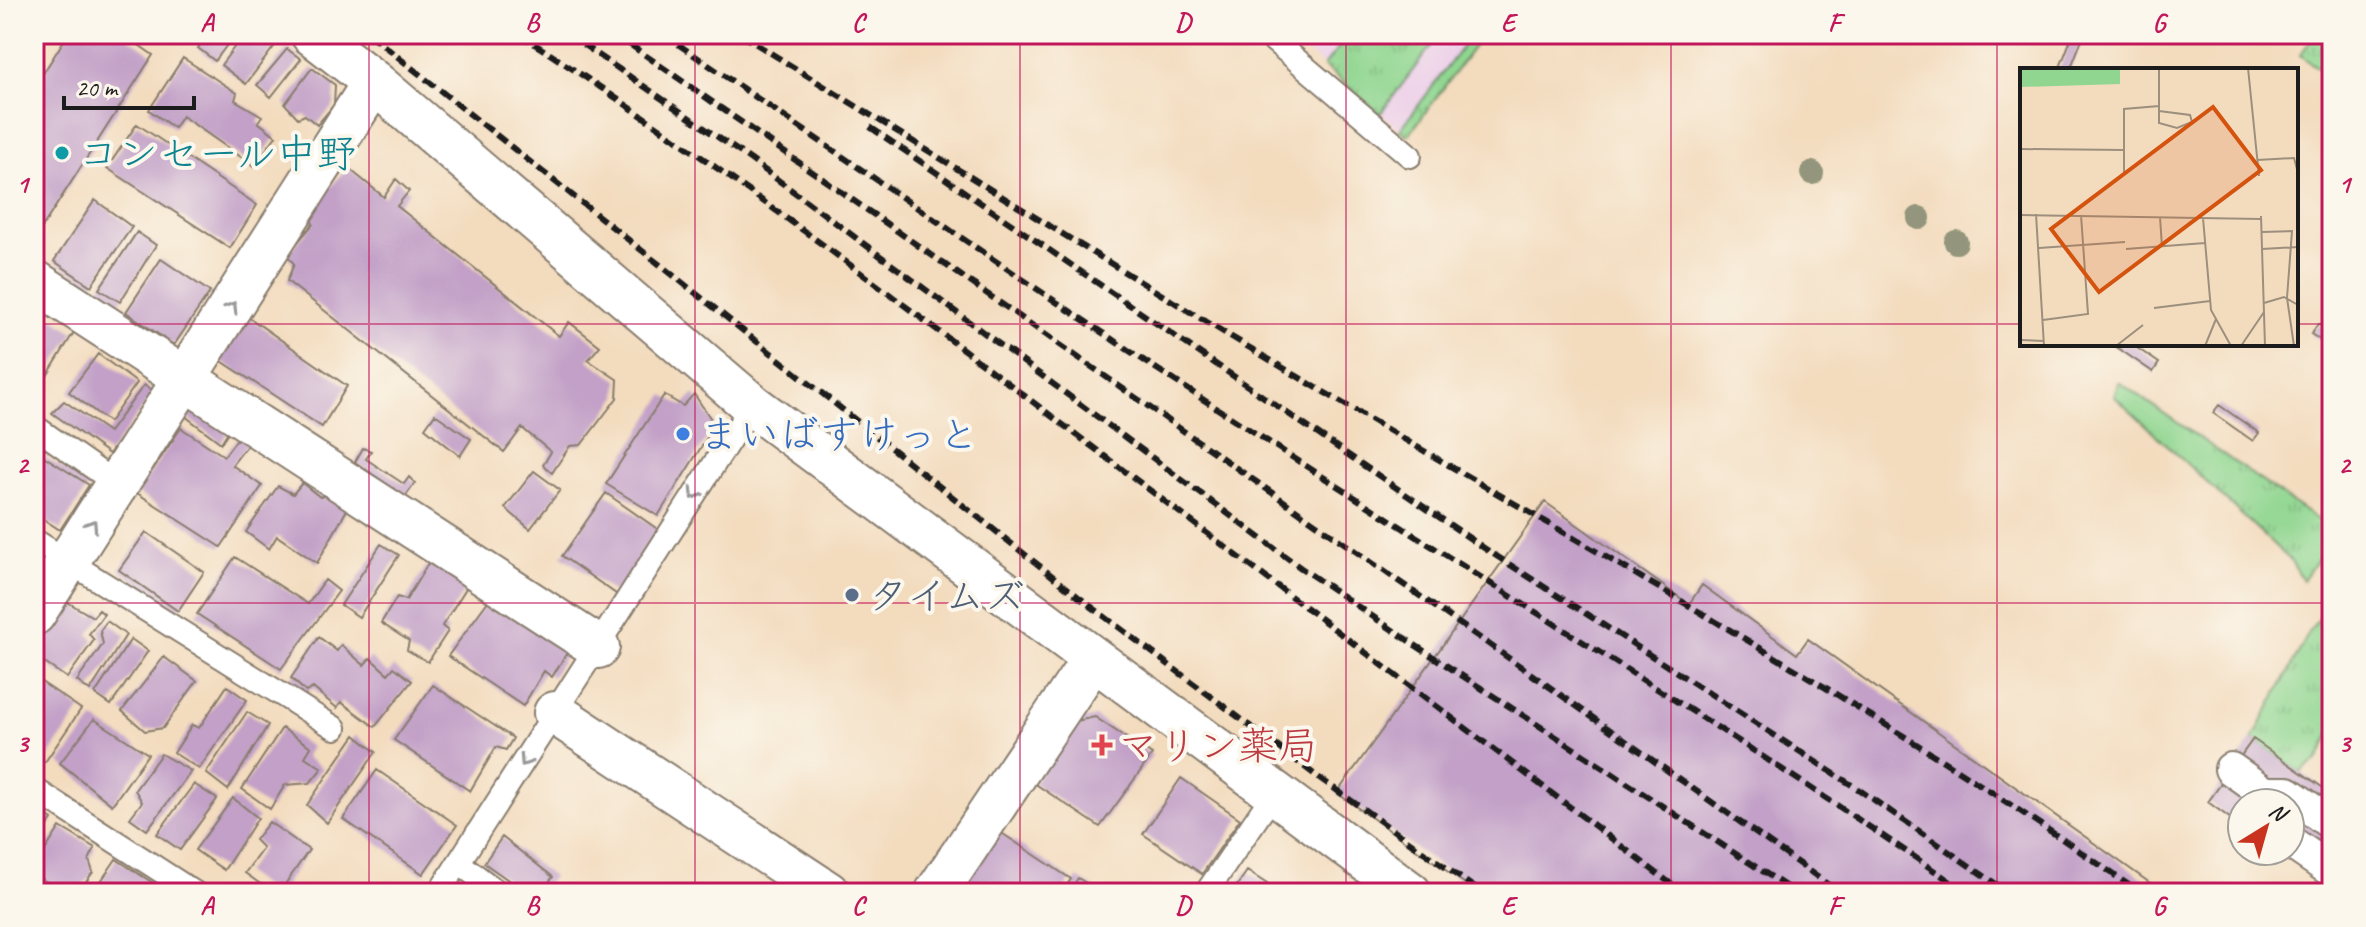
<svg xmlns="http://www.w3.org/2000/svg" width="2366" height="927" viewBox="0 0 2366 927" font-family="Caveat,'Klee One',sans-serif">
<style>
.built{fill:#edd1e9}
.grass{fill:url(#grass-tufts);stroke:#567956;stroke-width:2}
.building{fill:#c2a0c7}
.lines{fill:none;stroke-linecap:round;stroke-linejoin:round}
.service-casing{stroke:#887c6d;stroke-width:26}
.pedestrian-casing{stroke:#887c6d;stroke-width:36}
.minor-casing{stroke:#887c6d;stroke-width:46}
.service{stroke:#fff;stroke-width:22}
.pedestrian{stroke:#fff;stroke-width:32}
.minor{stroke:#fff;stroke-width:42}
.rail{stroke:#1c1c1c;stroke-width:6;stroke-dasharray:12 6;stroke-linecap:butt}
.tree{fill:#93967b}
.oneway{stroke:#999}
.grid{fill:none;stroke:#c2185b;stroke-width:2;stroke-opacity:0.55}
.culture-dot{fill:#0f9aa8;stroke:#fbf7ec;stroke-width:3}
.shop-dot{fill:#3f7fe0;stroke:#fbf7ec;stroke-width:3}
.service-dot{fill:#5c6f8a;stroke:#fbf7ec;stroke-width:3}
.health-dot{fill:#e0444e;stroke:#fbf7ec;stroke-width:3}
.labels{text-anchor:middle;stroke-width:8;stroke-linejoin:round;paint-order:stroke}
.culture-label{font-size:40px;fill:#0d838f;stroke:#fbf7ec;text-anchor:start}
.shop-label{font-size:40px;fill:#366cbe;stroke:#fbf7ec;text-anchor:start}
.service-label{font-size:40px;fill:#4e5e75;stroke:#fbf7ec;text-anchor:start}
.health-label{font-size:40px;fill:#be3a42;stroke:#fbf7ec;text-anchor:start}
.inset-road{fill:none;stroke:#9d8f7d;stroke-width:2}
.view{fill:#d4530e;fill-opacity:0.15;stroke:#d4530e;stroke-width:4}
.inset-edge{fill:none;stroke:#1c1c1c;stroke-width:4}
.neatline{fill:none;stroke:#c2185b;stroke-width:3}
.grid-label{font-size:26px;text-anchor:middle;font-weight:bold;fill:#c2185b}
</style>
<defs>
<pattern id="grass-tufts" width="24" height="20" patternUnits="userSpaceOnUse" patternTransform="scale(2)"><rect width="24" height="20" fill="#90d690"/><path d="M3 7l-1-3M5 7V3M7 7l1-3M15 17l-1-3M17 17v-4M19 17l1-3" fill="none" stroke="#7cb77c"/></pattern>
</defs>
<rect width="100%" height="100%" fill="#fbf7ec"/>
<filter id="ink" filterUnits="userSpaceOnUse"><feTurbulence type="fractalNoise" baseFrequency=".0125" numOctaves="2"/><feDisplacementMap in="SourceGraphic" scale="16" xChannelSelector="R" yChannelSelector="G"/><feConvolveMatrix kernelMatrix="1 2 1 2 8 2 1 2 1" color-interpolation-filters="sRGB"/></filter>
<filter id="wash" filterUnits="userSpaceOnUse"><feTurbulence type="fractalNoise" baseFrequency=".006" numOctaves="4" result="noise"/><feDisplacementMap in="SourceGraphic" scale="32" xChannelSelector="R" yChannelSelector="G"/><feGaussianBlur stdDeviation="1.8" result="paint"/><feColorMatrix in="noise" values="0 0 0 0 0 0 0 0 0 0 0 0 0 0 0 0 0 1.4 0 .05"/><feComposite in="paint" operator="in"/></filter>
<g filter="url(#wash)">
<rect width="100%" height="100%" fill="#f3dbbe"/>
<path class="built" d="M1286 34H1483L1408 136Z"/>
<path class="grass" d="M1349 34H1390L1408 47 1417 34H1440L1380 114 1324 66Z
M1472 34H1483L1408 136 1400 130Z
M2315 34H2332V55L2321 70 2300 55Z
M2119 382 2332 530V538L2303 580 2289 559 2114 396Z
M2332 603V731L2317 761 2307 767 2301 773 2253 739 2312 627Z"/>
<g id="blocks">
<path class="building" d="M68 34H123L153 55 41 229 34 224V81L37 83Z
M209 34H235L215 61 198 48Z
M244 34H279L282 36 246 84 221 65Z
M2073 34H2084L2070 70H2059Z
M287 49 301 59 271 97 257 85Z
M183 58 237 93 235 100 262 116 258 122 276 136 254 166 182 116 174 128 149 110Z
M312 68 335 85 334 105 317 125 305 115 298 118 285 104Z
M137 124 257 205 230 248 107 168Z
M347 167 384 197 396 179 409 191 397 206 559 336 569 322 600 346 588 360 618 380 617 398 581 445 570 446 552 473 543 465 551 452 522 428 504 452 287 281 294 264 287 255 313 224 309 214Z
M95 200 132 227 91 286 54 261Z
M137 232 156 245 120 302 99 289Z
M161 259 210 292 174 345 126 312Z
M37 308 74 332 36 394 34 393V312Z
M244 314 347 386 322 427 217 358Z
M2318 324 2332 333V348L2311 334Z
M2112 344H2131L2159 363 2153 372Z
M98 354 137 383 109 422 69 392Z
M144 385 154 392 109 454 52 413 64 401 109 432Z
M694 394 715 425 658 516 606 484 664 395 683 406Z
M194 404 229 430 221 443 185 416Z
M2219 405 2259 433 2253 441 2213 413Z
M435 414 471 439 460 456 425 428Z
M181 428 224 456 240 435 249 443 232 465 262 486 221 547 137 493Z
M363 448 371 451 366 459 404 484 409 477 415 483 405 497 355 462Z
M34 450 89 485 60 530 34 513Z
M534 471 560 490 530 529 505 508Z
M302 483 320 497 330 493 349 506 317 563 277 536 269 549 246 532 278 486 293 494Z
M606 493 663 533 619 596 562 556Z
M1545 502 1689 604 1702 585 1797 654 1808 639 2164 893H1478L1337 793Z
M146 532 204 572 178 611 119 570Z
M381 544 399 555 359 617 341 605Z
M235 557 308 604 325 580 339 591 281 669 197 614Z
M430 560 468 585 442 626 448 631 428 662 407 650 409 641 381 623 397 597 406 600Z
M64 600 93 617 99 610 104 614 89 634 94 640 67 678 34 656V645Z
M488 601 568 651 552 677 544 671 523 706 448 656Z
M107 621 126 635 90 691 77 681 103 644 100 631Z
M319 637 337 651 341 645 364 665 370 658 388 674 394 667 412 681 375 727 341 702 337 708 313 688 306 692 291 678Z
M131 639 148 651 111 705 95 694Z
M164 657 197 681 163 728 145 731 122 711Z
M34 677 81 709 45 762 34 754Z
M433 685 513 738 506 750 496 747 470 791 394 740Z
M227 686 247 700 199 769 174 753 192 725 199 728Z
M247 712 268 725 228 790 206 773Z
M1095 717 1152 755 1100 827 1034 783 1076 721Z
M94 719 148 754 112 805 60 763Z
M282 728 311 747 305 757 322 768 310 783 285 785 270 809 242 789Z
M355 735 376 752 327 823 307 805Z
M2253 739 2332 794V889L2278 851H2290V803H2242V827L2208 802Z
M161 754 191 771 147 830 130 818 142 802 135 790Z
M377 770 457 825 423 874 343 819Z
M1181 778 1240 819 1202 874 1143 834Z
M194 784 217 799 180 850 157 834Z
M233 798 258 818 224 870 195 850Z
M34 807 52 820 34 846Z
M269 822 309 850 279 893H273L245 873 263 848 255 840Z
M60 827 95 848 89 860 93 872 78 893H62L34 873V868Z
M997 830 1071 879 1062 893H955Z
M502 837 553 877 540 893H523L521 889 484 863Z
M116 859 159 887 154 893H93Z
M1247 871 1281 893H1232Z
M1078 878 1102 893H1068Z"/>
</g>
</g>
<g filter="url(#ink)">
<use href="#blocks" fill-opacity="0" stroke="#887c6d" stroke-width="2"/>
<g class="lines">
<defs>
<path id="service" d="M1266 34 1410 156
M34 426 118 485
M34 540 335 728
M34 789 195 893
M459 863 499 893
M439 893 752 405
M1206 893 1274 793"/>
<path id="pedestrian" d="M2231 769 2265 793H2288L2332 824
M2290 842 2332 871"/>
<path id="minor" d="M312 34 374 82 752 405 1410 893
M34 281 598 647
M34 614 374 82
M555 713 828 893
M936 893 1093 659"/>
</defs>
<use href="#service" class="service-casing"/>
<use href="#pedestrian" class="pedestrian-casing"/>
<use href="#minor" class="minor-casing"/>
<use href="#service" class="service"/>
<use href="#pedestrian" class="pedestrian"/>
<use href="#minor" class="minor"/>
<path class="rail" d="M369 34 1080 598 1318 777 1482 893
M519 34C711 157 892 296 1074 433 1277 586 1481 739 1683 893
M568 34 751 160 1301 568 1415 645 1796 893
M615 34 1520 666 1840 893
M663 34C866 172 1068 313 1275 446 1505 595 1741 737 1967 893
M740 34C932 153 1123 273 1317 388 1594 552 1877 707 2140 893
M870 127 1484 548 1861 791 2009 893"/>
</g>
<g class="tree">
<circle cx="1812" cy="173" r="12"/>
<circle cx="1919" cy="218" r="12"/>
<circle cx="1956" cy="242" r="12"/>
</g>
<defs><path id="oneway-chevron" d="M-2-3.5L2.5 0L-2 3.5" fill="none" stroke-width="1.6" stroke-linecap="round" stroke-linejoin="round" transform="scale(2)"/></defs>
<g class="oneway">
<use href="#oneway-chevron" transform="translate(232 307) rotate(-58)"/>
<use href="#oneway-chevron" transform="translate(695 494) rotate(122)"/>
<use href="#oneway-chevron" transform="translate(92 525) rotate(-57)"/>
<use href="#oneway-chevron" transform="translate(525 761) rotate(123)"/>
</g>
</g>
<path class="grid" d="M369 34V893M695 34V893M1020 34V893M1346 34V893M1671 34V893M1997 34V893M34 324H2022M2296 324H2332M34 603H2332"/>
<circle class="culture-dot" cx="62" cy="153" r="8"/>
<circle class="shop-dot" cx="683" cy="434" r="8"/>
<circle class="service-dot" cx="852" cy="595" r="8"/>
<path class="health-dot" d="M1098 733h8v8h8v8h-8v8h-8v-8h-8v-8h8z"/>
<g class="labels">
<g class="culture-label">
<text x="78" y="167">コンセール中野</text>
</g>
<g class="shop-label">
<text x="699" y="448">まいばすけっと</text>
</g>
<g class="service-label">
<text x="868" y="609">タイムズ</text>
</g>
<g class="health-label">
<text x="1118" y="759">マリン薬局</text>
</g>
</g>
<g transform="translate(2020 68)">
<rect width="278" height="278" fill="#f3dbbe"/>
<path d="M0 0H100V16L0 19Z" fill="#90d690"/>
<path class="inset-road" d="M139 0V55L157 60 172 54 170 47 139 43M228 0 239 108M0 81 104 82M237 92 274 90 278 105M104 105V41L139 38M16 146 24 278M0 147 241 151M241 148 245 278M140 149 142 179M183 150 191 242 211 278M242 164 272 163 267 230 274 278M19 180 105 174M106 181 185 175M242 181 278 179M244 235 264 229 278 237M134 240 190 233M23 252 68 246 61 147M0 272 24 273M96 278 123 257M185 278 196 251M221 278 244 244"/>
<path class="view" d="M193 39 241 102 79 224 31 161Z"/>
<rect width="278" height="278" class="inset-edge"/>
</g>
<rect width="2366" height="927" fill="none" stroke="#fbf7ec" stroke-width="88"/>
<g transform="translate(2266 827) rotate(37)"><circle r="38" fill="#fbf7ec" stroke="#a29f99" stroke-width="2"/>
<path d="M0-6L14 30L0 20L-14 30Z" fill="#c8321e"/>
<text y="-12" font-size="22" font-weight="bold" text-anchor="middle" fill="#1c1c1c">N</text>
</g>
<path d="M64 96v12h130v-12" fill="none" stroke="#1c1c1c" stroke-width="4"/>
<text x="76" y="96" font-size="24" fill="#1c1c1c" stroke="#fbf7ec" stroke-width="6" paint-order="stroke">20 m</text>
<rect x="44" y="44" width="2278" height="839" class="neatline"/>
<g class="grid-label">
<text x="207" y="31">A</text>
<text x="532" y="31">B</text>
<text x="858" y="31">C</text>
<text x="1183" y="31">D</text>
<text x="1508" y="31">E</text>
<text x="1834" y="31">F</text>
<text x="2159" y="31">G</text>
<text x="22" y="193">1</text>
<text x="2344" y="193">1</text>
<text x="22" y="473">2</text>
<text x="2344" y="473">2</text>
<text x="22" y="752">3</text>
<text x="2344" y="752">3</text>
<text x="207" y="914">A</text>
<text x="532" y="914">B</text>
<text x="858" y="914">C</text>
<text x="1183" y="914">D</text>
<text x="1508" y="914">E</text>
<text x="1834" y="914">F</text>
<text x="2159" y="914">G</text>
</g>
</svg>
